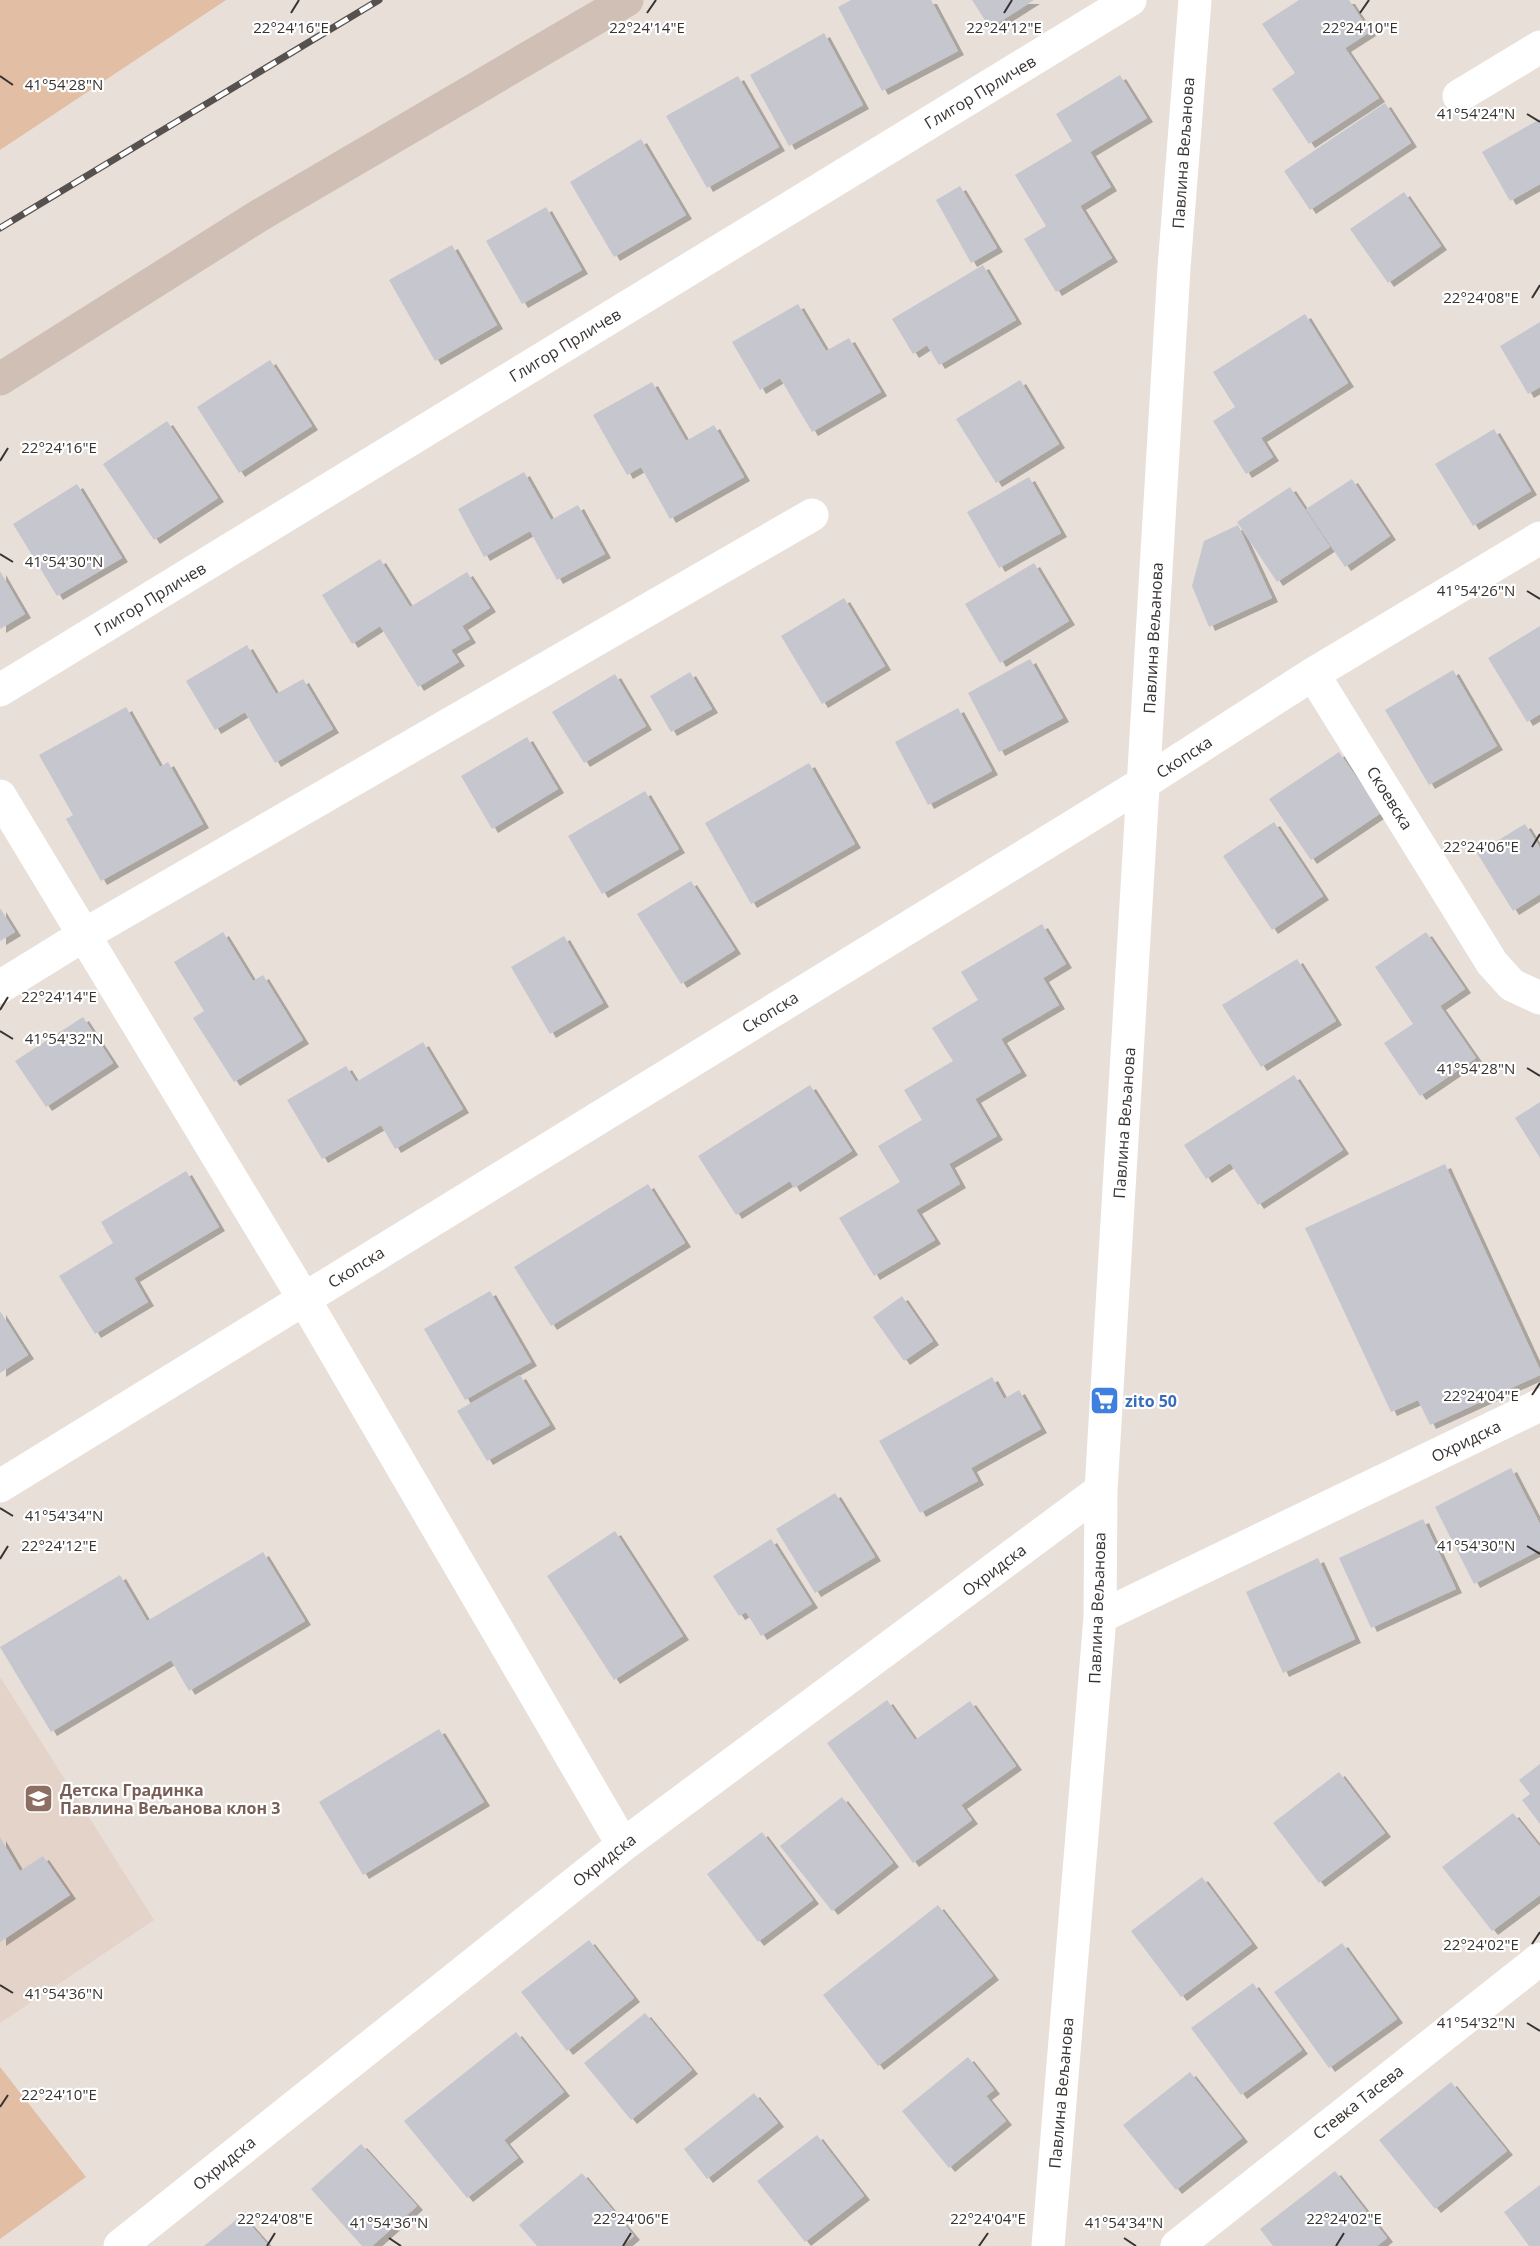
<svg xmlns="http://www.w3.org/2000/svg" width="1540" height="2246" viewBox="0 0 1540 2246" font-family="'Open Sans',sans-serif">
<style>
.built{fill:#e3d3c8}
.green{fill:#e2bea4}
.building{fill:#c6c6cf;filter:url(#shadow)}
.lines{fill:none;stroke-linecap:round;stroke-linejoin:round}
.street{stroke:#fff;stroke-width:33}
.secondary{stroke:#cfbfb4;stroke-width:33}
.rail-casing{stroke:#56514f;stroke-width:7}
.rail{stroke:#fff;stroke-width:4.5;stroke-dasharray:14;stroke-linecap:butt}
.ticks{fill:none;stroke:#373331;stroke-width:2}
.labels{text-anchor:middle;stroke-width:4.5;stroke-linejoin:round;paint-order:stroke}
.street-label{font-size:16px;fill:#373331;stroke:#fff}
.shop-label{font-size:16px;font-weight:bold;fill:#366cbe;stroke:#fff;text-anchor:start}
.education-label{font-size:16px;font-weight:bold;fill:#785e54;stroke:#fff;text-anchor:start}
.ticks-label{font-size:15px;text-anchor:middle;fill:#373331;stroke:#fff;stroke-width:4.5;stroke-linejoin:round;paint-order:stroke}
</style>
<defs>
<filter id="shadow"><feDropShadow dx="6" dy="4" stdDeviation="0" flood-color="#0004"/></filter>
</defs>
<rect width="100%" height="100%" fill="#e8dfd9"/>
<path class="built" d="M0 1677 154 1920 0 2023Z"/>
<path class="green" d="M0 0H226L0 150Z
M0 2067 86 2177 0 2239Z"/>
<path class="building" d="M851 0H931L958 51 882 91 838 7Z
M972 0H1034L990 28Z
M1299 0H1349L1370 32 1345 48 1379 98 1309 144 1272 89 1295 73 1262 24Z
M824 33 863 105 789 146 750 75Z
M1120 75 1147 118 1090 152 1111 187 1080 206 1112 258 1056 292 1024 239 1046 226 1015 175 1072 141 1056 114Z
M738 76 779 147 707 188 666 116Z
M1385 103 1411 143 1310 210 1284 171Z
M1540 119V184L1510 201 1482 152Z
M641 139 686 215 614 257 570 182Z
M960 186 997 248 971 263 936 200Z
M1404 192 1441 246 1388 283 1350 229Z
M546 207 582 270 522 304 486 241Z
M452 245 497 325 435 361 389 280Z
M983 265 1016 320 939 365 927 345 913 354 892 319Z
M798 304 826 351 849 338 881 392 812 432 780 378 760 390 732 342Z
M1305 314 1348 383 1261 438 1273 457 1246 474 1213 421 1235 407 1213 372Z
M1540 322V387L1528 394 1500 346Z
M270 360 312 426 239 473 197 407Z
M1020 380 1059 444 996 483 956 419Z
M652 382 686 441 714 425 744 477 670 519 641 467 627 475 593 415Z
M167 421 218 498 154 540 103 464Z
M1494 429 1531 491 1473 526 1435 464Z
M524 472 551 520 578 505 605 554 557 580 530 531 484 557 458 509Z
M1029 477 1061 533 999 568 967 512Z
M1352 479 1390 536 1345 567 1306 509Z
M77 484 122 558 57 596 13 524Z
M1290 487 1330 547 1277 582 1237 522Z
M1238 525 1272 598 1209 627 1192 586 1204 541Z
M380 559 410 607 467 572 490 608 462 626 470 639 451 650 459 662 418 687 380 626 352 644 322 595Z
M1034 563 1069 621 1000 663 965 604Z
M0 571 25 614 0 629Z
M844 598 885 666 822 704 781 636Z
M1540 626V714L1527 722 1488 658Z
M247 645 276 694 303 679 333 729 275 763 245 712 215 730 186 681Z
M1030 659 1063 718 999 752 968 693Z
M1453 670 1497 746 1429 785 1385 710Z
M690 672 712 709 671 732 650 696Z
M615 674 646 726 584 763 552 712Z
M126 707 160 767 168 762 203 824 101 881 66 819 73 815 39 755Z
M958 708 992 771 928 805 895 742Z
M527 737 558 789 492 829 461 776Z
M1339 752 1381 813 1311 860 1269 799Z
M809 763 855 844 751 904 705 823Z
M645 791 679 849 602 894 568 836Z
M1274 822 1323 896 1272 930 1223 856Z
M1525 824 1540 848V894L1513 911 1477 853Z
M691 881 735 950 681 984 637 914Z
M0 908 15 932 0 941Z
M1042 924 1066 964 1043 978 1059 1005 1001 1039 1021 1072 975 1099 997 1136 949 1164 960 1184 916 1210 935 1240 874 1276 839 1218 900 1182 878 1146 922 1120 904 1090 953 1061 932 1028 978 1000 961 972Z
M223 932 253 981 263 975 303 1040 234 1082 193 1018 204 1011 174 962Z
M1426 932 1465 989 1440 1006 1476 1058 1420 1096 1384 1043 1413 1024 1375 967Z
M564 936 603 1003 550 1034 511 967Z
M1297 959 1336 1021 1261 1067 1222 1005Z
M83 1017 113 1063 46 1107 15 1061Z
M423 1042 463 1109 395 1149 381 1125 322 1159 287 1100 346 1066 356 1082Z
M1294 1075 1343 1150 1258 1205 1230 1163 1206 1179 1184 1145Z
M810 1085 852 1151 794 1188 790 1181 736 1215 698 1156Z
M1540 1102V1158L1515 1118Z
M1445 1164 1540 1370V1375L1430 1425 1418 1400 1391 1412 1305 1228Z
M186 1171 219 1227 134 1278 148 1302 95 1334 59 1276 113 1243 101 1222Z
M648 1184 685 1243 551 1326 514 1267Z
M490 1291 531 1362 465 1400 424 1329Z
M902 1296 933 1341 904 1361 873 1317Z
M0 1311 28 1355 0 1373Z
M520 1375 550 1425 487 1461 457 1411Z
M992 1377 1004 1399 1019 1390 1041 1429 971 1468 978 1481 920 1513 879 1441Z
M1511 1468 1540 1524V1550L1474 1584 1435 1507Z
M835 1493 875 1557 815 1593 776 1529Z
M1423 1519 1456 1589 1371 1628 1339 1558Z
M615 1531 683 1636 614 1680 547 1576Z
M771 1539 812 1604 761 1636 746 1612 739 1616 713 1576Z
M263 1552 305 1621 189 1691 171 1660 51 1732 0 1647 120 1575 147 1621Z
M1318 1558 1355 1639 1283 1673 1246 1592Z
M887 1700 915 1740 970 1701 1016 1766 961 1805 972 1820 913 1863 827 1743Z
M439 1729 484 1802 363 1875 319 1802Z
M1540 1764V1824L1522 1800 1530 1794 1519 1780Z
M1339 1772 1385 1833 1319 1883 1273 1823Z
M842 1797 893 1863 832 1911 780 1846Z
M1513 1813 1540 1847V1895L1492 1931 1442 1867Z
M762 1832 813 1900 758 1942 707 1874Z
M0 1837 20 1871 43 1856 70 1895 0 1942Z
M1202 1877 1252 1944 1181 1997 1131 1931Z
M938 1905 993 1976 878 2066 823 1995Z
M589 1940 634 1998 567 2051 521 1992Z
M1342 1943 1397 2019 1329 2068 1274 1992Z
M1253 1983 1302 2050 1241 2095 1191 2028Z
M645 2013 692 2070 631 2120 584 2063Z
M516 2032 564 2092 504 2140 518 2158 467 2198 404 2121Z
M968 2057 994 2090 986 2096 1006 2121 949 2168 902 2111Z
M1190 2072 1242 2138 1176 2190 1123 2125Z
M1451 2082 1507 2151 1435 2209 1379 2140Z
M754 2093 778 2123 707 2179 684 2149Z
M817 2135 864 2196 805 2242 757 2181Z
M361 2144 417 2206 372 2246H362L311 2189Z
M1335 2171 1387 2238 1377 2246H1273L1260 2229Z
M582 2173 634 2236 622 2246H537L519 2225Z
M1540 2185V2246H1529L1504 2212Z
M242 2215 269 2246H204Z"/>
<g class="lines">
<path class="street" d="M1459 96 1540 47
M1313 674 1492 963 1512 985 1540 998
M0 690 1130 0
M0 796 304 1299 623 1845
M0 987 84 935 812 515
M0 1486 1145 782 1313 674 1540 538
M1100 1617 1540 1405
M120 2246 623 1845 1101 1490
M1048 2246 1100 1617 1101 1490 1174 268 1195 0
M1177 2246 1540 1959"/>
<path class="secondary" d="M0 379 260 215 627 0"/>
<defs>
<path id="rail" d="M0 228 379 0"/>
</defs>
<use href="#rail" class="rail-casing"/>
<use href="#rail" class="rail"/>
</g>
<path class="ticks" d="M291 13 299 0M647 13 656 0M1004 13 1012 0M1360 13 1369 0M0 76 13 85M1527 114 1540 122M1532 298 1540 285M0 461 8 448M0 554 13 562M1527 591 1540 599M1532 847 1540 834M0 1010 8 997M0 1031 13 1039M1527 1068 1540 1076M1532 1395 1540 1383M0 1508 13 1516M1527 1546 1540 1554M0 1559 8 1546M1532 1944 1540 1932M0 1985 13 1993M1527 2023 1540 2031M0 2107 8 2095M389 2238 401 2246M1124 2238 1136 2246M267 2246 275 2233M623 2246 631 2233M979 2246 988 2233M1336 2246 1344 2233"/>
<defs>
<symbol id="supermarket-square" viewBox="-11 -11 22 22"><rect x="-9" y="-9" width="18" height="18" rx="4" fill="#3f7fe0" stroke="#fff"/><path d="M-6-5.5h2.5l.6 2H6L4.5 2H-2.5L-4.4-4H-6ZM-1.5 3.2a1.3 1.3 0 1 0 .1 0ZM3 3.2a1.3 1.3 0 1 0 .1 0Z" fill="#fff"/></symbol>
<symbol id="school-square" viewBox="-11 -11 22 22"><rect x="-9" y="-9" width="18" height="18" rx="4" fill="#8d6e63" stroke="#fff"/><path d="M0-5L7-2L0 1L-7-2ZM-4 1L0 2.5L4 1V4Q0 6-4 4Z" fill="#fff"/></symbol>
</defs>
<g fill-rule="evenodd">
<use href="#supermarket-square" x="1088" y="1384" width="33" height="33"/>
<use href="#school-square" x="22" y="1782" width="33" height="33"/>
</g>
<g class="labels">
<g class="street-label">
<text transform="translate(980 92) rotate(-31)" y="6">Глигор Прличев</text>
<text transform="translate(1183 153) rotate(-86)" y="6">Павлина Вељанова</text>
<text transform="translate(565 345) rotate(-31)" y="6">Глигор Прличев</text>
<text transform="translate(150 599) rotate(-31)" y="6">Глигор Прличев</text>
<text transform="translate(1153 638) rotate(-87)" y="6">Павлина Вељанова</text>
<text transform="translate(1184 757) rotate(-33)" y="6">Скопска</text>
<text transform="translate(1390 798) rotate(58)" y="6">Скоевска</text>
<text transform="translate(770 1012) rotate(-32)" y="6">Скопска</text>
<text transform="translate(1124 1123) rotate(-86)" y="6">Павлина Вељанова</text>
<text transform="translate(356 1267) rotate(-32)" y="6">Скопска</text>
<text transform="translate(1466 1441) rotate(-26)" y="6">Охридска</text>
<text transform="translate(994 1570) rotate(-37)" y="6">Охридска</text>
<text transform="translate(1097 1608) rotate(-88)" y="6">Павлина Вељанова</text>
<text transform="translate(604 1860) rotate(-38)" y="6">Охридска</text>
<text transform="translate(1061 2093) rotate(-85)" y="6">Павлина Вељанова</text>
<text transform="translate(1358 2102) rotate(-38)" y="6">Стевка Тасева</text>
<text transform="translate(224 2163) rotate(-39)" y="6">Охридска</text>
</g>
<g class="shop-label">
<text x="1125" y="1407">zito 50</text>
</g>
<g class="education-label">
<text x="60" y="1796">Детска Градинка<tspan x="60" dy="18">Павлина Вељанова клон 3</tspan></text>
</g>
</g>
<g class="ticks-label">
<text x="291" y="33">22°24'16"E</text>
<text x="647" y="33">22°24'14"E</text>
<text x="1004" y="33">22°24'12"E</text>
<text x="1360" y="33">22°24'10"E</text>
<text x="64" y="90">41°54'28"N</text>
<text x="1476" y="119">41°54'24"N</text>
<text x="1481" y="303">22°24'08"E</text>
<text x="59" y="453">22°24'16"E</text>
<text x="64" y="567">41°54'30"N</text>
<text x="1476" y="596">41°54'26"N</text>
<text x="1481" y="852">22°24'06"E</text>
<text x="59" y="1002">22°24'14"E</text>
<text x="64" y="1044">41°54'32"N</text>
<text x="1476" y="1074">41°54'28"N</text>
<text x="1481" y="1401">22°24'04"E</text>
<text x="64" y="1521">41°54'34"N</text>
<text x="1476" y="1551">41°54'30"N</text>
<text x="59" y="1551">22°24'12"E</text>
<text x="1481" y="1950">22°24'02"E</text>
<text x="64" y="1999">41°54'36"N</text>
<text x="1476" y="2028">41°54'32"N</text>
<text x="59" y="2100">22°24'10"E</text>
<text x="275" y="2224">22°24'08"E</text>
<text x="631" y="2224">22°24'06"E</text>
<text x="988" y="2224">22°24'04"E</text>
<text x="1344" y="2224">22°24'02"E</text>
<text x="389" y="2228">41°54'36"N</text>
<text x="1124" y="2228">41°54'34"N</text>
</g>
</svg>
